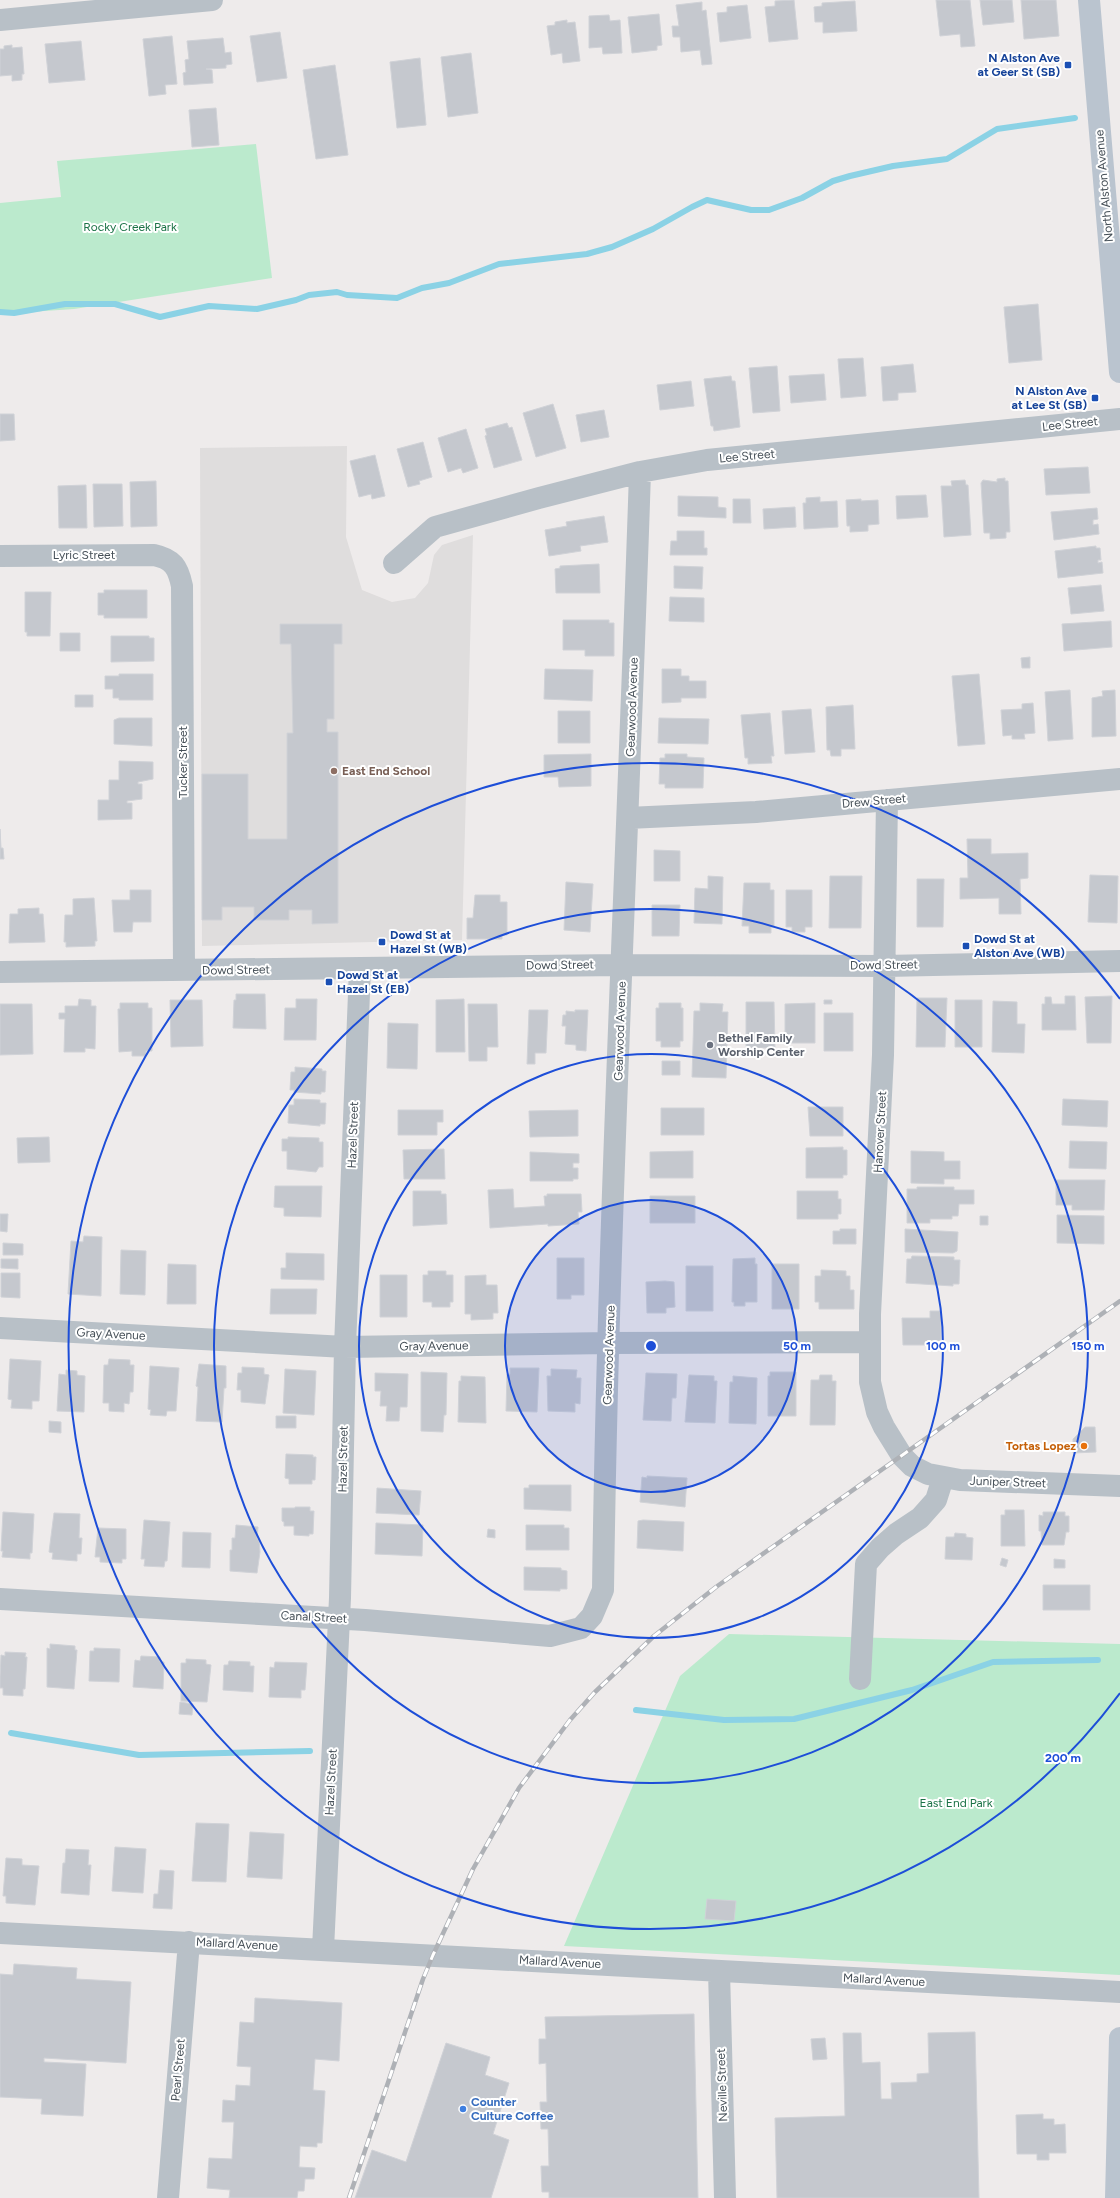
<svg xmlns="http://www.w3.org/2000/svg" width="1120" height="2198" viewBox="0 0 1120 2198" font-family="Figtree,sans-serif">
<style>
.education{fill:#dfdddd}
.green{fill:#bbeacd}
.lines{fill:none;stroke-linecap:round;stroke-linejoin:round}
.stream{stroke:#8bd2e5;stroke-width:6}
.building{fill:#c5c8ce;stroke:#d0d2d7}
.minor{stroke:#b8c0c7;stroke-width:22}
.tertiary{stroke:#b8c0c7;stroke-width:22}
.secondary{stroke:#bac4cf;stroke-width:22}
.rail-casing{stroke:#aeb1b6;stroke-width:4.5}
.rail{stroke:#fff;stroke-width:3;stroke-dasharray:9;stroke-linecap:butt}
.ring{fill:none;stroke:#1d4ed8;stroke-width:2}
.transit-dot{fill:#1a4fb4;stroke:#fff;stroke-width:1.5}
.education-dot{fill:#8d6e63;stroke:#fff;stroke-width:1.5}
.worship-dot{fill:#6b7280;stroke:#fff;stroke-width:1.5}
.food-dot{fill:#e8710a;stroke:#fff;stroke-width:1.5}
.shop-dot{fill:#3f7fe0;stroke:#fff;stroke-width:1.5}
.labels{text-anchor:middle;stroke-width:4;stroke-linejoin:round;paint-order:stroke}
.transit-label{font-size:12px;font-weight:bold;fill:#164399;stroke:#fff;text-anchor:start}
.street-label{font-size:12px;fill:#454f57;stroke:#fff}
.park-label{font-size:12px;fill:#1c7347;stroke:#fff}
.education-label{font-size:12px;font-weight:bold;fill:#785e54;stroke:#fff;text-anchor:start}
.worship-label{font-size:12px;font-weight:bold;fill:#5b616d;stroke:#fff;text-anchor:start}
.food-label{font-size:12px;font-weight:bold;fill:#c56008;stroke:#fff;text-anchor:end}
.shop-label{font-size:12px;font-weight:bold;fill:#366cbe;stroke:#fff;text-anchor:start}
.centre{fill:#1d4ed8;stroke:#fff;stroke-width:2}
.ring-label{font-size:12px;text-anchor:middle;font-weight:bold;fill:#1d4ed8;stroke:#fff;stroke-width:4;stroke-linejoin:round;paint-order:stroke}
</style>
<rect width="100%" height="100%" fill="#eeebeb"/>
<path class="education" d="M347 446 346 537 362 590 392 602 415 598 428 583 434 555 442 545 473 535 462 940 202 946 200 448Z"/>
<path class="green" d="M256 144 272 278 74 309 0 314V203L61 197 57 161Z
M729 1634 1120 1644V1975L564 1946 680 1676Z"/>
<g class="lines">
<path class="stream" d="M0 312 14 313 65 304H115L160 317 209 306 257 309 296 300 309 295 337 292 347 295 397 298 422 288 449 283 499 264 587 254 612 247 653 229 692 207 707 200 751 210H769L802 198 833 181 850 176 893 166 947 159 997 129 1075 118
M636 1710 724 1720 794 1719 912 1690 993 1662 1098 1660
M11 1733 139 1755 310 1751"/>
</g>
<path class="building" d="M794 0 798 39 769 42 765 7 775 6V1Z
M936 0H970L975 46 961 47 960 34 940 36Z
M980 0H1012L1014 22 983 25Z
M1021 0H1056L1059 36 1024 39Z
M855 1 857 31 823 33V22H815L814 7 822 6V3Z
M702 2V11L706 10 712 64 702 65 700 50 681 52 680 37H673L672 26H679L676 5Z
M747 5 751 38 720 42 717 13 727 12V7Z
M659 14 662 45 657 46V50L632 53 628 17Z
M609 15 610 21 620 20 622 53 603 54 602 47 589 48V16Z
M567 20V23L575 22 580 61 563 63 562 53 551 55 547 26 555 25V22Z
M280 32 287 78 257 82 250 36Z
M172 36 177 84 165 85 166 94 149 96 143 39Z
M223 38 225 53 231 52 232 64 226 65V68L206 69 212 70 213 83 184 85 183 73 186 72 185 60 189 59 187 41Z
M81 41 85 80 49 83 45 44Z
M12 45V48L22 47 24 74H22V80L12 81V75L0 76V49H4V46Z
M471 53 478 113 448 117 441 57Z
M420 58 426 125 397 128 390 62Z
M335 65 348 155 316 159 303 70Z
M216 108 219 145 192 147 189 110Z
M1038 304 1042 360 1009 363 1004 307Z
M863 358 866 396 841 398 838 359Z
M913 364 916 392 898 393V400L883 401 881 367Z
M777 366 780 411 753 413 749 368Z
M824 374 826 400 791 403 789 376Z
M731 376 732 381H735L740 427 714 431 713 426H711L704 379Z
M691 381 694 406 660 410 657 385Z
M553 404 566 448 536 457 523 413Z
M604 410 609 437 581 442 576 415Z
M0 414H14L15 440 0 441Z
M507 423 509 428 512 427 522 460 494 468 485 436 487 435 485 429Z
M466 429 478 468 463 473 461 468 448 472 438 438Z
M423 442 432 477 419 481 420 484 408 487 397 449Z
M375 455 385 496 372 499 371 494 359 497 350 461Z
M1088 467 1090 493 1046 495 1044 469Z
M1005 478V481H1008L1010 532H1006V538L990 539V533H984L981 483 983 480 997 482V479Z
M965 480 966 485H968L971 535 944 537 941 486H952L951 481Z
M156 481 157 526 131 527 130 482Z
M93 484H122L123 526 94 527Z
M86 485 87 528H59L58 486Z
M926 495 928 517 897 519 896 496Z
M678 496 718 497V507L726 508V518L678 516Z
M820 497V502L837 501 838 527 804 529 803 503H806V498Z
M733 499H750L751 523H733Z
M861 499V501L878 500 879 524 868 525V531L850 532V526H847L846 500Z
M795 507 796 527 764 529 763 509Z
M1097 508 1098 519 1093 520V525L1098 524 1099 534 1054 540 1051 512Z
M604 516 608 542 580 546 581 551 549 556 545 530 567 526 566 522Z
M677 531H704V548H707V555H670L671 541H677Z
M1096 546V548H1100L1101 560H1098V563L1102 562 1103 573 1058 578 1055 551Z
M599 564 600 593H556L555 569 560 568V566Z
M674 566 703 567 702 589 674 588Z
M1101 585 1104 611 1071 614 1068 588Z
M104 590H147V618H104V615H98V593H104Z
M25 592H51L50 636H27V632H25Z
M670 597 704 598V622L669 621Z
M563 620H609V623H614V656H585V650H563Z
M1111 621 1112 647 1064 651 1062 624Z
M280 624H342V644H334V719H327V732H338V923L312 924V910H289V920H254V907H222V920H202V774H248V839H287V733H293L291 644H280Z
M60 633H80V651H60Z
M111 636H149V638H154V661L111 662Z
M1030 657V668H1022L1021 658Z
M545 669 593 670 592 701 544 699Z
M662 669H681V676H689V681H706V698H681V702L662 703Z
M119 674H153V700H119V698H113V689H105V676H119Z
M979 674 985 744 958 746 952 676Z
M1070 690 1073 739 1048 741 1045 692Z
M1115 690 1116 736 1092 737V698L1103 696 1102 691Z
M75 695H93V707H75Z
M1033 703 1035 733 1024 734 1025 739H1012V735L1003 736 1001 710 1022 709V704Z
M853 705 855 749H841V756H831L830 750H827L826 707Z
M811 709 815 752 785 754 782 711Z
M558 711H590V743H558Z
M770 713 774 756H771L772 763 748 764V758H745L741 715Z
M119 718H152V746L114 744V720Z
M659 718 709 719 708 744 658 743Z
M591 754V786L559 787 558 777H544V755Z
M665 754H687V757L704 758 703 788H665V784H659L660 758H665Z
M119 761 153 762V779L138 782V784H142V799L127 801V803H132V819L98 820V800H109V780H119Z
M0 829 1 848H3L4 859H0Z
M967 839H991V854L1028 853V878L1020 879 1021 914H999V898L960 899V878H968Z
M654 850 680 851V881H654Z
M1090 875 1118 876 1117 923 1088 922Z
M708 876 723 877 722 924 694 923 695 888 708 889Z
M830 876H862L861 928H829Z
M917 879H944L943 927H917Z
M566 882 593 884 590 932 564 930Z
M744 883H770V890H774V927H771V933H749V926H742Z
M130 890H151V922H133L132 932H114L112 900H130Z
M786 890H812V927H805V932H792V927H786Z
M475 895H500V902H507V935H502V939H467V918H473Z
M94 898 97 941H95V946L66 947V942H64L65 915H73V899Z
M652 905H680L679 936H652Z
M39 908V914H43L45 942 9 943 10 914H18V909Z
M236 994H265L266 1029 233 1028 234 1000H236Z
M1065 996H1075L1076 1030H1042V1004H1045V997H1051L1052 1004H1065Z
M1112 996 1111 1043H1087L1085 997Z
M917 998H947L945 1047H916Z
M79 999 91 1000V1006H96L95 1049 85 1048V1052H64L65 1019H59V1013H65V1006H78Z
M296 999H317L316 1040H284L285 1008H296Z
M464 999 465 1052H436V1000Z
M170 1000H202L203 1046 171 1047Z
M824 1000H832V1004H824Z
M955 1000H982V1047H955Z
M993 1001 1017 1002V1024H1025L1024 1053 992 1052Z
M746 1002H774L775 1048H746Z
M120 1003H148V1008H152V1051H146V1056H132V1051L119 1052 118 1009H120Z
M659 1003H681V1008H683V1041H680V1047H661V1041H656V1008H659Z
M700 1003 723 1004 722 1012H728L726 1078 692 1077 694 1011H700Z
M815 1003V1043H785V1004Z
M0 1004H32L33 1054 0 1055Z
M468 1004H497L498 1047H487V1061H469Z
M529 1010H548L546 1053H535V1064H527Z
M575 1010H588L586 1051 576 1050V1045L565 1044 566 1026H562L563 1015H566V1011L575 1012Z
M824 1013H853V1051H824Z
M388 1023 418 1024 417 1069 387 1068Z
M662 1061H680V1075H662Z
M295 1067 322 1069V1071H326L325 1092H321V1094L294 1092V1090H290L291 1072H295Z
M294 1099 320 1100V1103H326L325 1124H320V1126L288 1123 289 1105H294Z
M1063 1099 1108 1101 1107 1127 1062 1125Z
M808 1107H843V1136H810Z
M661 1108H704V1135H661Z
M398 1110H443V1122H437V1135H398Z
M578 1110V1136L530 1137 529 1111Z
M49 1137 50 1162 18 1163 17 1138Z
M288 1137 319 1138V1142H323V1167H319L316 1172 287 1169V1151H282V1139H288Z
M1070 1141 1107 1142 1106 1169 1069 1168Z
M843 1147V1150H847V1175H843V1178H806V1148Z
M444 1149 445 1179H404L403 1150Z
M693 1151V1178H650V1152Z
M911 1151 944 1152V1161H960V1179H944V1184L911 1183Z
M530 1152 579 1154V1163H573V1168H578V1179H573V1181H530Z
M1056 1180H1105L1104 1210H1072V1205H1056Z
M275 1186H322L321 1217 284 1216V1208L274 1207Z
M917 1187H954V1190H974V1204H959L958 1216H952V1219H930V1223H907V1189H917Z
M513 1189 514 1208 545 1206 544 1196H547V1194H581L582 1212H578L579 1224 548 1226V1224L490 1228 488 1190Z
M413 1191H441V1194H446L447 1224 413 1226Z
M797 1191H838V1199H841V1214H838V1219H797Z
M650 1196H695V1223H650Z
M0 1214H8L7 1232 0 1231Z
M1057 1215 1104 1216V1244L1057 1243Z
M980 1216H988V1225H980Z
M840 1229H856V1244H833V1231H840Z
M905 1229 958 1232 957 1251 953 1253 905 1252Z
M84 1236 102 1237 101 1296 68 1294 71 1241 83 1242Z
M3 1243 23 1244V1255H3Z
M121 1250 146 1251 145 1295 120 1294Z
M286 1253 324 1254V1280L281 1279V1268H286Z
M912 1256 954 1257V1260H960L959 1284H953V1286L906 1283 907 1259H911Z
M557 1258H584V1295H571V1299H557Z
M755 1258V1264H757V1302H745V1306H734V1302H732L733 1259Z
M1 1259H18V1269L1 1268Z
M168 1264 196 1265V1304H167Z
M772 1264H799V1309H772Z
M686 1266H713V1311H686Z
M821 1270 846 1271V1276H850V1290H854V1309H819V1302H815V1276H821Z
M428 1271H446V1275H453V1302H450V1307H432V1302H423V1275H428Z
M1 1273H20V1298L1 1297Z
M380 1275H407V1317H380Z
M486 1275V1285H497L498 1313H493V1319L471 1320V1314H465V1276Z
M665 1281 674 1282 675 1307 666 1308V1313H647L646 1282Z
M271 1289H317L316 1314H270Z
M930 1311H941V1341H932V1345H903L902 1318H930Z
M10 1359 41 1361 39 1401H32V1409L11 1408 12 1400 8 1399Z
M109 1359 130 1360V1365H134L133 1392H130L129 1404 124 1403V1412L109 1411V1403H103L104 1365H108Z
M199 1364 226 1366V1388H224L222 1422 196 1421 198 1387 196 1386Z
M150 1366 179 1368 176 1411H167L166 1416 150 1415 151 1410 148 1409Z
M242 1367 264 1368V1374L269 1375 265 1404 241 1402V1390H237L238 1373H242Z
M510 1368H539L537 1412 506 1411 507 1374H510Z
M285 1369 316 1371 314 1415 283 1413Z
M551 1369 577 1370 576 1378H581L580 1404 575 1403V1412L548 1411 547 1376H551Z
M66 1370 77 1371V1375L85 1376 84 1412 57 1411 59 1374 66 1375Z
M421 1372 447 1373 446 1415H444L443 1432 421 1431Z
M770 1372H796V1416H768V1376H770Z
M375 1373 408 1374 407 1407H400L399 1421H386L387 1406H380L381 1391H375Z
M646 1373 677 1374 676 1398H672L671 1421 643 1420Z
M689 1375 714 1376V1381H717L715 1423 685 1422Z
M820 1375H832V1381H836L835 1425H810L811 1380H819Z
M461 1376 485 1377 486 1423 458 1422 459 1381H461Z
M733 1376 757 1378 756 1424 729 1423 730 1382H733Z
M276 1416H296V1428H276Z
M49 1421 61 1422V1433L49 1432Z
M1085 1427H1095L1096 1452 1073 1453V1439Z
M286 1454 313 1455V1457H316L315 1480H312V1484H289V1479L285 1478Z
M647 1476 687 1478 685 1507 640 1502 642 1477 647 1478Z
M529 1485H571V1511L524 1509V1488H529Z
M377 1488 421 1491 419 1515 376 1513Z
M295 1507H310V1511H314L313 1534H309V1536L294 1535V1526H284V1522L282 1521V1508H295Z
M1005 1510H1024L1025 1546H1001V1515H1005Z
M3 1512 34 1514 32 1553H30V1559L2 1557 3 1551H1Z
M1043 1512H1065V1516H1069V1532H1066L1064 1545H1042L1041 1531H1039V1515L1043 1516Z
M54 1513 80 1514 79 1538H82L81 1554H77V1561L52 1559 53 1553 49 1552Z
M144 1520 170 1522 167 1561H165L164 1567 144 1566 145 1559H141Z
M643 1520 684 1522 683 1551 637 1548 638 1521Z
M376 1523 423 1525 422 1556 375 1554Z
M236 1525 258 1527 257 1539H259L260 1552 257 1573 230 1571V1550H232V1538H235Z
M526 1525H564V1528H569V1550H526Z
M98 1528 126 1529V1559H122V1563L100 1562V1557H95Z
M488 1529 495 1530V1538L487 1537Z
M183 1532 211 1533 210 1568 182 1567Z
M955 1533 966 1534V1537L973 1538 972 1560 945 1559 946 1537H954Z
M1002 1558 1008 1560 1006 1567 1000 1565Z
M1054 1559 1065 1560V1568H1054Z
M524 1567 561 1568V1570L567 1571V1589H560V1591L524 1590Z
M1043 1585H1090V1610H1043Z
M50 1644 75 1646V1650H77L74 1689 47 1687V1648L50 1649Z
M94 1648 120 1649 119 1682 89 1681 90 1651H94Z
M5 1652 26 1653 25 1657H27L25 1689H23V1696L3 1695V1688H0V1677L1 1655 5 1656Z
M141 1656 160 1657V1662H164L163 1689 133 1687 135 1660 140 1661Z
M186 1659 206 1660V1664L211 1665 207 1702 181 1701V1663H186Z
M229 1661 250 1662V1666H254L253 1692 223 1690 224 1665H228Z
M275 1662 307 1663 305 1690H301V1698L269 1697 270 1667 274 1668Z
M180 1702 193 1704 192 1715 179 1714Z
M196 1823 229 1824 226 1882 192 1881Z
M250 1832 284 1834 282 1879 247 1877Z
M115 1847 146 1849 143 1893 112 1891Z
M66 1849 89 1850 88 1865H91L89 1895 61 1893 63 1863H65Z
M6 1858 22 1859V1865L39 1866 35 1905 6 1903V1896H3Z
M160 1870 174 1871 172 1909 153 1908 154 1894H158Z
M707 1899 736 1901 734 1921 705 1919Z
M14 1964 77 1968 76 1979 131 1982 126 2063 44 2058V2062L86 2064 83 2116 41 2114 42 2099 0 2097V1974L13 1975Z
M255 1998 342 2003 339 2061 315 2059 313 2090 325 2091 322 2143H317V2147L300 2146 299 2167 315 2168 314 2179H305L304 2191H298L297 2198H229L230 2190 207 2188 209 2158 232 2159 234 2122H222L223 2100 235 2101 236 2085 250 2086 251 2067 237 2066 240 2022 254 2023Z
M694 2014 698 2198H549V2192H542L541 2166H549L548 2129H541L540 2102H547L546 2063 539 2064V2039H546L545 2017Z
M975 2032 979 2198H777L775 2118 845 2116 843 2033H861L862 2063 880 2062 881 2099H892L891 2083 917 2082V2074L929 2073 928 2033Z
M825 2038 827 2059 813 2060 811 2039Z
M446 2043 490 2057 485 2075 509 2083 493 2134 509 2140 491 2198H355L372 2150 406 2162Z
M1043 2114V2119H1054V2125L1065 2124 1066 2153H1049V2160H1037V2154H1017L1016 2115Z"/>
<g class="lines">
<path class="minor" d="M0 556 154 555C173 559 178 567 182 586L184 970
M394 563 435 527 539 498 640 472 707 460 1120 419
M887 800 883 1055 870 1314V1382L877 1412 884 1427 902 1456 912 1466 928 1474 960 1480 1120 1486
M628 818 756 812 1120 779
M0 972 622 965 885 966 1120 961
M0 1328 345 1347 609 1343 870 1342
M0 1599 365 1620 550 1636 581 1628 592 1616 603 1590C608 1217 628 845 640 472
M860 1679 866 1564 880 1548 896 1534 920 1518 936 1500 943 1478
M0 1933 1120 1992
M323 1949 340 1598 345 1347 360 968
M719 1971 725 2198
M168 2198 189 1942"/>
<path class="tertiary" d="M0 20 212 0"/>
<path class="secondary" d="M1089 0 1120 372
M1116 2198 1120 2038"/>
<defs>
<path id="rail" d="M349 2198 423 1979 433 1955 473 1869 519 1788 570 1720 595 1692 654 1636 716 1587 1120 1301"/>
</defs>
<use href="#rail" class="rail-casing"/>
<use href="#rail" class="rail"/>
</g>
<circle cx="651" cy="1346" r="146" fill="#1d4ed8" fill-opacity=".12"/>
<g class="ring">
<circle cx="651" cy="1346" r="146"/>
<circle cx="651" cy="1346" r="292"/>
<circle cx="651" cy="1346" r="437"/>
<path d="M1120 1693A583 583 0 1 1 1120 999"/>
</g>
<g class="transit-dot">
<rect x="1064" y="61" width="8" height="8" rx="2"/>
<rect x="1091" y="394" width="8" height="8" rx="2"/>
<rect x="378" y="938" width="8" height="8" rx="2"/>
<rect x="962" y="942" width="8" height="8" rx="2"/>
<rect x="325" y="978" width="8" height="8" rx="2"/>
</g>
<circle class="education-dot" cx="334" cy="771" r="4"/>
<circle class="worship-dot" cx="710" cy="1045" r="4"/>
<circle class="food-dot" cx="1084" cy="1446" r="4"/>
<circle class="shop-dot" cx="463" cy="2109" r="4"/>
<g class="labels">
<g class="transit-label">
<text x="1060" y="62" text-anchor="end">N Alston Ave<tspan x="1060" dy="14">at Geer St (SB)</tspan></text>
<text x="1087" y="395" text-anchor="end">N Alston Ave<tspan x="1087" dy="14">at Lee St (SB)</tspan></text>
<text x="390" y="939">Dowd St at<tspan x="390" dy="14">Hazel St (WB)</tspan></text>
<text x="974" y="943">Dowd St at<tspan x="974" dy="14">Alston Ave (WB)</tspan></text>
<text x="337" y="979">Dowd St at<tspan x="337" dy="14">Hazel St (EB)</tspan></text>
</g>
<g class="street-label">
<text transform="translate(1104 186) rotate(-95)" y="4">North Alston Avenue</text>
<text transform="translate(1070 424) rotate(-6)" y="4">Lee Street</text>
<text transform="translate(747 456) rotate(-5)" y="4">Lee Street</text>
<text x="84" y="559">Lyric Street</text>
<text transform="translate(632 707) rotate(-88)" y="4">Gearwood Avenue</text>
<text transform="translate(183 762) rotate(-90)" y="4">Tucker Street</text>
<text transform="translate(874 801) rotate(-5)" y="4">Drew Street</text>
<text transform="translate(560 965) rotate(-1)" y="4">Dowd Street</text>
<text transform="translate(884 965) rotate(-1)" y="4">Dowd Street</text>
<text transform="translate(236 970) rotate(-1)" y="4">Dowd Street</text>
<text transform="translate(620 1031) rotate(-88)" y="4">Gearwood Avenue</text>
<text transform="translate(880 1132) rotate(-87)" y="4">Hanover Street</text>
<text transform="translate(353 1135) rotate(-88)" y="4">Hazel Street</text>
<text transform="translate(111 1334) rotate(3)" y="4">Gray Avenue</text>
<text transform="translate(434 1346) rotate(-1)" y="4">Gray Avenue</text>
<text transform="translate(609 1355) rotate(-88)" y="4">Gearwood Avenue</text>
<text transform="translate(343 1459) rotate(-89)" y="4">Hazel Street</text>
<text transform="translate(1008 1482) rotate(2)" y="4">Juniper Street</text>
<text transform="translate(314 1617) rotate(3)" y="4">Canal Street</text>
<text transform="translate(331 1782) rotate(-87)" y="4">Hazel Street</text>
<text transform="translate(237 1944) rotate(3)" y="4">Mallard Avenue</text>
<text transform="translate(560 1962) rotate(3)" y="4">Mallard Avenue</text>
<text transform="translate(884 1980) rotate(3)" y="4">Mallard Avenue</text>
<text transform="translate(178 2070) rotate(-85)" y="4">Pearl Street</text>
<text transform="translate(722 2085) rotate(-92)" y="4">Neville Street</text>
</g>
<g class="park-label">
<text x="130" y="231">Rocky Creek Park</text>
<text x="956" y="1807">East End Park</text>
</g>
<g class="education-label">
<text x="342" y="775">East End School</text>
</g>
<g class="worship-label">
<text x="718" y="1042">Bethel Family<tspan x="718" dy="14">Worship Center</tspan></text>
</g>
<g class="food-label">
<text x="1076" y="1450">Tortas Lopez</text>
</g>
<g class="shop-label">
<text x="471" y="2106">Counter<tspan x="471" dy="14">Culture Coffee</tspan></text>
</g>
</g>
<circle cx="651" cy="1346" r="6" class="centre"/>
<g class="ring-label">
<text x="797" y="1350">50 m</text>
<text x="943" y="1350">100 m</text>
<text x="1088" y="1350">150 m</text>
<text x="1063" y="1762">200 m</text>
</g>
</svg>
